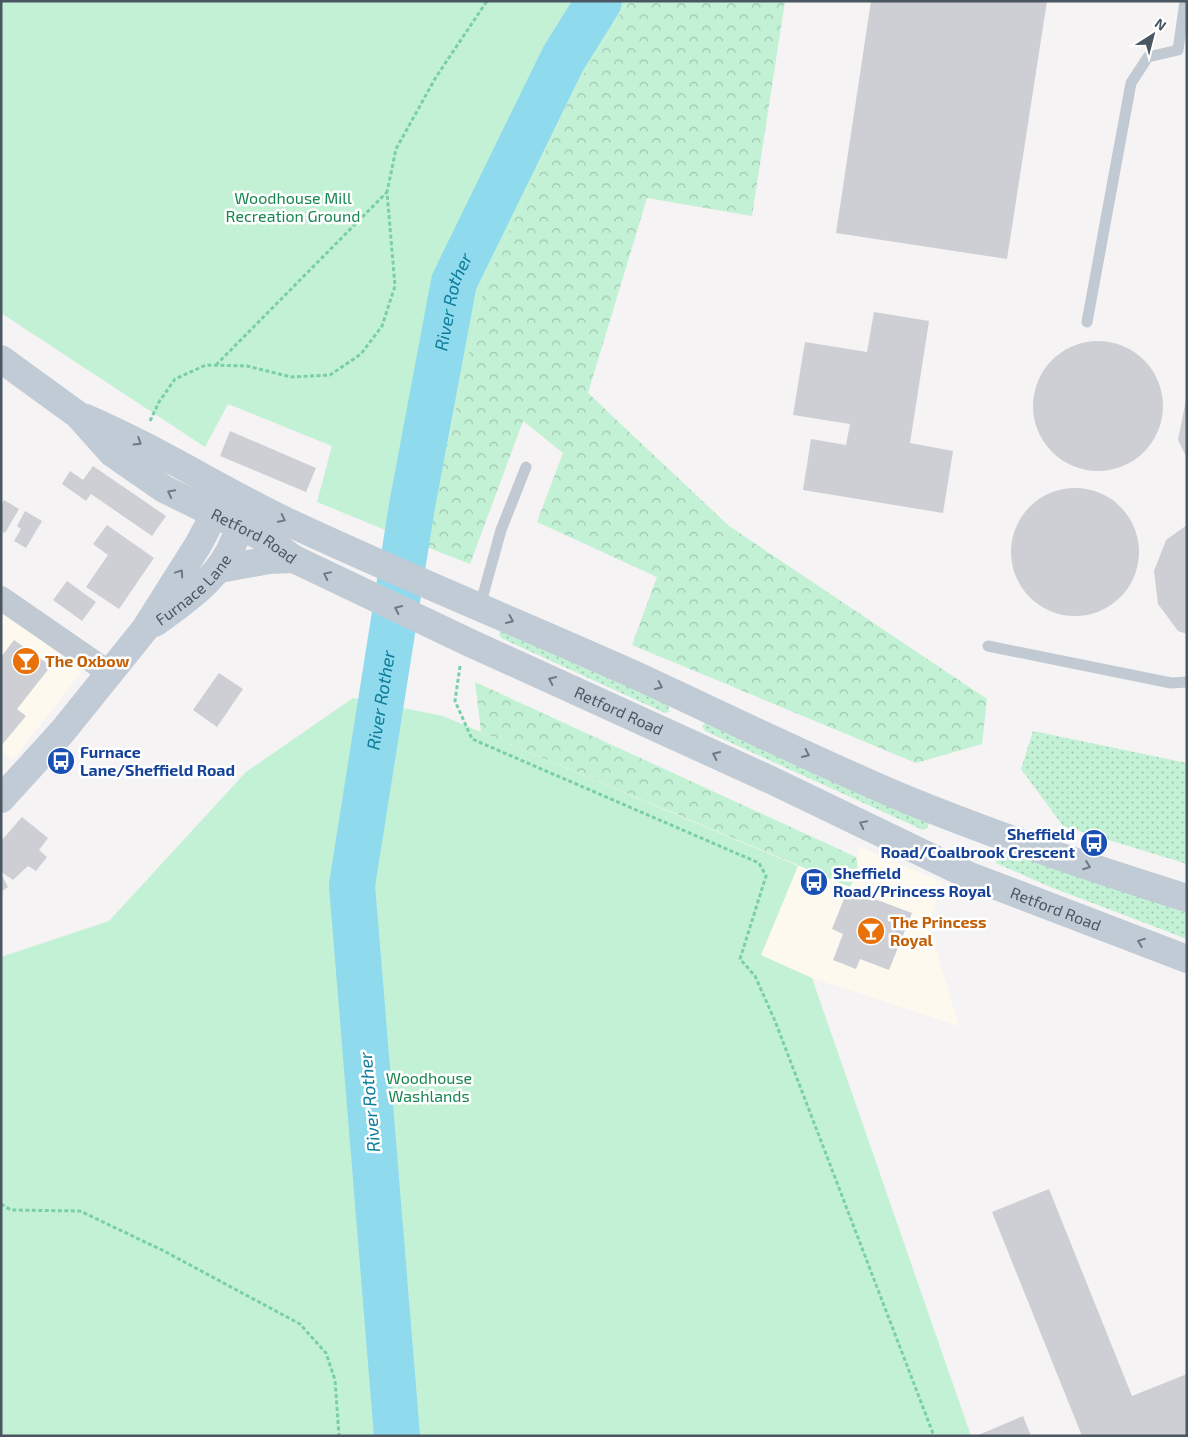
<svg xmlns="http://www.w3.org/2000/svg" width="1188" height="1437" viewBox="0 0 1188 1437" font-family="'Exo 2',sans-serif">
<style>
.commercial{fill:#fdf9ef}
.grass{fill:url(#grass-dots)}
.forest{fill:url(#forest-crowns)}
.park{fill:#c3f1d5}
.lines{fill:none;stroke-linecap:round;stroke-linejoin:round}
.river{stroke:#90daee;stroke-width:46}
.building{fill:#cdcfd5}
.path{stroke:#7ad0a6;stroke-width:3;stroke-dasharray:4 2.5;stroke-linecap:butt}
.lane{stroke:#c1cad2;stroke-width:11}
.street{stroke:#c1cad2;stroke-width:24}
.secondary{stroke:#c1cbd6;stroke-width:28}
.oneway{stroke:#6e7984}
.labels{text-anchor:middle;stroke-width:5;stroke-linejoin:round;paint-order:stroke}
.park-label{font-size:16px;fill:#17864f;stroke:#fff}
.street-label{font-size:16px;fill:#4a5661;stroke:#fff}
.food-label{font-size:16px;font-weight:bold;fill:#c56008;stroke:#fff;text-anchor:start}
.transit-label{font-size:16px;font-weight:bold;fill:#164399;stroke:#fff;text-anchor:start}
.water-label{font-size:18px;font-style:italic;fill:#0c7c9b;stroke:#fff}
</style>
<defs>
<pattern id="grass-dots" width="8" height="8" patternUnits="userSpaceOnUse" patternTransform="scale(1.25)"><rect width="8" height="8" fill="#c3f1d5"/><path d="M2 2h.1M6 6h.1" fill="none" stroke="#a0c6b0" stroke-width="1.8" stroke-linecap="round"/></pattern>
<pattern id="forest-crowns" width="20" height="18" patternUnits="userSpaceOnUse" patternTransform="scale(1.25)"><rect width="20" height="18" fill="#c3f1d5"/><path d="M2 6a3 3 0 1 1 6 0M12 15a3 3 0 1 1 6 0" fill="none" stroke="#a0c6b0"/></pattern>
</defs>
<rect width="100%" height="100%" fill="#f5f3f3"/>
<path class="commercial" d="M1 607 81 672 13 760 1 749Z
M858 846 942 882 929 925 959 1026 812 978 761 956 798 866 844 885 858 870Z"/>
<path class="grass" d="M502 629 668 703 669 712 665 713 501 638 499 634Z
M707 721 929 823 927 828 923 830 705 731 702 726Z
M1033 731 1187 763V864L1063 826 1021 769Z
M994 848 1187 910V939L1048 886 996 863 995 856 991 853Z"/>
<path class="forest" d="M628 1H785L752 216 647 198 588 393 729 526 987 699 982 744 916 763 632 645 657 577 537 522 563 453 523 421 470 564 424 546 484 286 573 91Z
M475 682 856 857 858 870 850 887 481 732Z"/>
<path class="park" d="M1 1H628L573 91 484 286 424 546 317 502 332 446 228 404 205 447 1 313Z
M353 698 443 716 798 866 761 955 812 978 971 1436H1V957L109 921 246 772Z"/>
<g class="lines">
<path class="river" id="s1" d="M397 1436 352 885 412 506 454 282 563 59 599 1"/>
</g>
<path class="building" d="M871 1H1047L1007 259 836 233Z
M874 312 929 321 910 443 953 451 943 513 803 490 811 439 846 445 850 424 793 415 805 342 867 352Z
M1033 406a65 65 0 1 1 130 0a65 65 0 1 1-130 0Z
M1186 400H1187V458L1178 440Z
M230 431 316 468 306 492 220 456Z
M93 466 166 516 152 536 91 494 86 501 62 484 70 471 83 480Z
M1011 552a64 64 0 1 1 128 0a64 64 0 1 1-128 0Z
M4 500 19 509 5 533 1 531V505Z
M25 511 42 521 26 548 14 541 21 529 17 526Z
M107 525 154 558 119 609 86 587 108 555 93 544Z
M1187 525V634L1178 631 1158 604 1154 571 1166 540Z
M67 581 96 602 82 621 53 600Z
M14 640 51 666 17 709 26 716 1 746V657Z
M219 673 243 689 217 727 193 710Z
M22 817 48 838 39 850 47 857 36 871 28 866 13 880 1 872V841Z
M1 873 8 887 1 892Z
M848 889 912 913 889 970 860 959 856 969 833 960 843 934 832 929Z
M1049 1189 1132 1396 1187 1374V1436H1082L992 1212Z
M1023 1416 1031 1436H976Z"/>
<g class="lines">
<path class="path" d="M216 365 387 192
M150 421 159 402 175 379 206 365 247 366 291 377 330 375 361 354 382 326 395 286 387 192 396 149 436 77 487 1
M460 666 455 701 472 739 759 863 766 876 740 959 755 976 775 1021 934 1436
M1 1204 11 1210 80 1211 164 1251 300 1324 326 1353 335 1380 339 1436"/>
<path class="lane" d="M1087 322 1131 83 1148 57 1178 50 1185 1
M480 606 501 530 526 467
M988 646 1171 683 1187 682"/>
<path class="street" d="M1 598 111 674"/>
<g class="secondary">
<path id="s2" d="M1 359 78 415 112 453 164 489 268 540 294 559 468 642 771 780 970 876 1187 959"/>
<path d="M86 418C156 448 221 490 290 523 403 576 519 623 633 674 724 716 815 761 908 800 999 837 1093 869 1187 898"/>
<path d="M220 569 269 560 294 559"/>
<path id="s3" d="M155 623C188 599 220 578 235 539 239 530 243 520 241 509"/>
<path d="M1 799 62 732 145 629 198 545 214 515 228 503"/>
</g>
</g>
<defs><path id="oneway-chevron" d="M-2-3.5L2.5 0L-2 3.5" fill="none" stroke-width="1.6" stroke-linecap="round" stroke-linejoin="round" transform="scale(1.25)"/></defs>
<g class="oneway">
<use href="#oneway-chevron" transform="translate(138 442) rotate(32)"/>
<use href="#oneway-chevron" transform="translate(171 493) rotate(-152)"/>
<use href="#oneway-chevron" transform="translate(282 519) rotate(26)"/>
<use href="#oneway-chevron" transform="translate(180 573) rotate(-56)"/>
<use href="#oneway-chevron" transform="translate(327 575) rotate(-154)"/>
<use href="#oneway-chevron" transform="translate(398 609) rotate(-155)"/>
<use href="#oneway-chevron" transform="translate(510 620) rotate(24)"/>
<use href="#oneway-chevron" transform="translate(552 680) rotate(-155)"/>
<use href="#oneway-chevron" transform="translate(659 686) rotate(25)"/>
<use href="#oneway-chevron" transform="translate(806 754) rotate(25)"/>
<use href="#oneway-chevron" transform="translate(716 755) rotate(-155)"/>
<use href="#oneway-chevron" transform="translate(863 824) rotate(-154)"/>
<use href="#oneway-chevron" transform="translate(1087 866) rotate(20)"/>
<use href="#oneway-chevron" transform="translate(1141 942) rotate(-159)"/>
</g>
<defs>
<symbol id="bar-disc" viewBox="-11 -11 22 22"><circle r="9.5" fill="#e8710a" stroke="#fff"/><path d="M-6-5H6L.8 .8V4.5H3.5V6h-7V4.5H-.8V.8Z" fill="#fff"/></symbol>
<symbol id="bus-disc" viewBox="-11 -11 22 22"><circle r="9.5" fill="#1a4fb4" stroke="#fff"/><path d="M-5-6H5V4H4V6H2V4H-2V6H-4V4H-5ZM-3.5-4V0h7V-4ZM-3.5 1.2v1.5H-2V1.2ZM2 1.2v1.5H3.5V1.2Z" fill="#fff"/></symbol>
</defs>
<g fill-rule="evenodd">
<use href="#bar-disc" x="10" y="645" width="32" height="32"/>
<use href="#bus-disc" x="45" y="745" width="32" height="32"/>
<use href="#bus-disc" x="1078" y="827" width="32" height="32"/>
<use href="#bus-disc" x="798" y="866" width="32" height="32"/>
<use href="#bar-disc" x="855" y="915" width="32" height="32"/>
</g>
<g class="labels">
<g class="park-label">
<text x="293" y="204">Woodhouse Mill<tspan x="293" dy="18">Recreation Ground</tspan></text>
<text x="429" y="1084">Woodhouse<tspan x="429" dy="18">Washlands</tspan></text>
</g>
<g class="street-label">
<text dy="6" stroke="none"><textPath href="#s2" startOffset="311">Retford Road</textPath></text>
<text dy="6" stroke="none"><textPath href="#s3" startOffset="51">Furnace Lane</textPath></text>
<text dy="6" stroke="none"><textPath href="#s2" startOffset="716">Retford Road</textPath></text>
<text dy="6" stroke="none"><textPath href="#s2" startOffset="1196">Retford Road</textPath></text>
</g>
<g class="food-label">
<text x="45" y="667">The Oxbow</text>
<text x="890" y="928">The Princess<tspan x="890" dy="18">Royal</tspan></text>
</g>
<g class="transit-label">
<text x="80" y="758">Furnace<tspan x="80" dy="18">Lane/Sheffield Road</tspan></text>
<text x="1075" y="840" text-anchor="end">Sheffield<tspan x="1075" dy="18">Road/Coalbrook Crescent</tspan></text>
<text x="833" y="879">Sheffield<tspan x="833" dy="18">Road/Princess Royal</tspan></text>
</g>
<g class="water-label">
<text dy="6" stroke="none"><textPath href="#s1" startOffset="1145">River Rother</textPath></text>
<text dy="6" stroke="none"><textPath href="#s1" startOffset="740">River Rother</textPath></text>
<text transform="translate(370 1102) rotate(-95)" y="6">River Rother</text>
</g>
</g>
<rect width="1188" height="1437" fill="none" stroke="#4a5661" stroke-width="5"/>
<g transform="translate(1153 35) rotate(36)" stroke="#ffffff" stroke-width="4" paint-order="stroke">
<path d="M0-4L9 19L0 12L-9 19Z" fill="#4a5661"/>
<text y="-8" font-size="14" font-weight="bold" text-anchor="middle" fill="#4a5661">N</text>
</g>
</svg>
